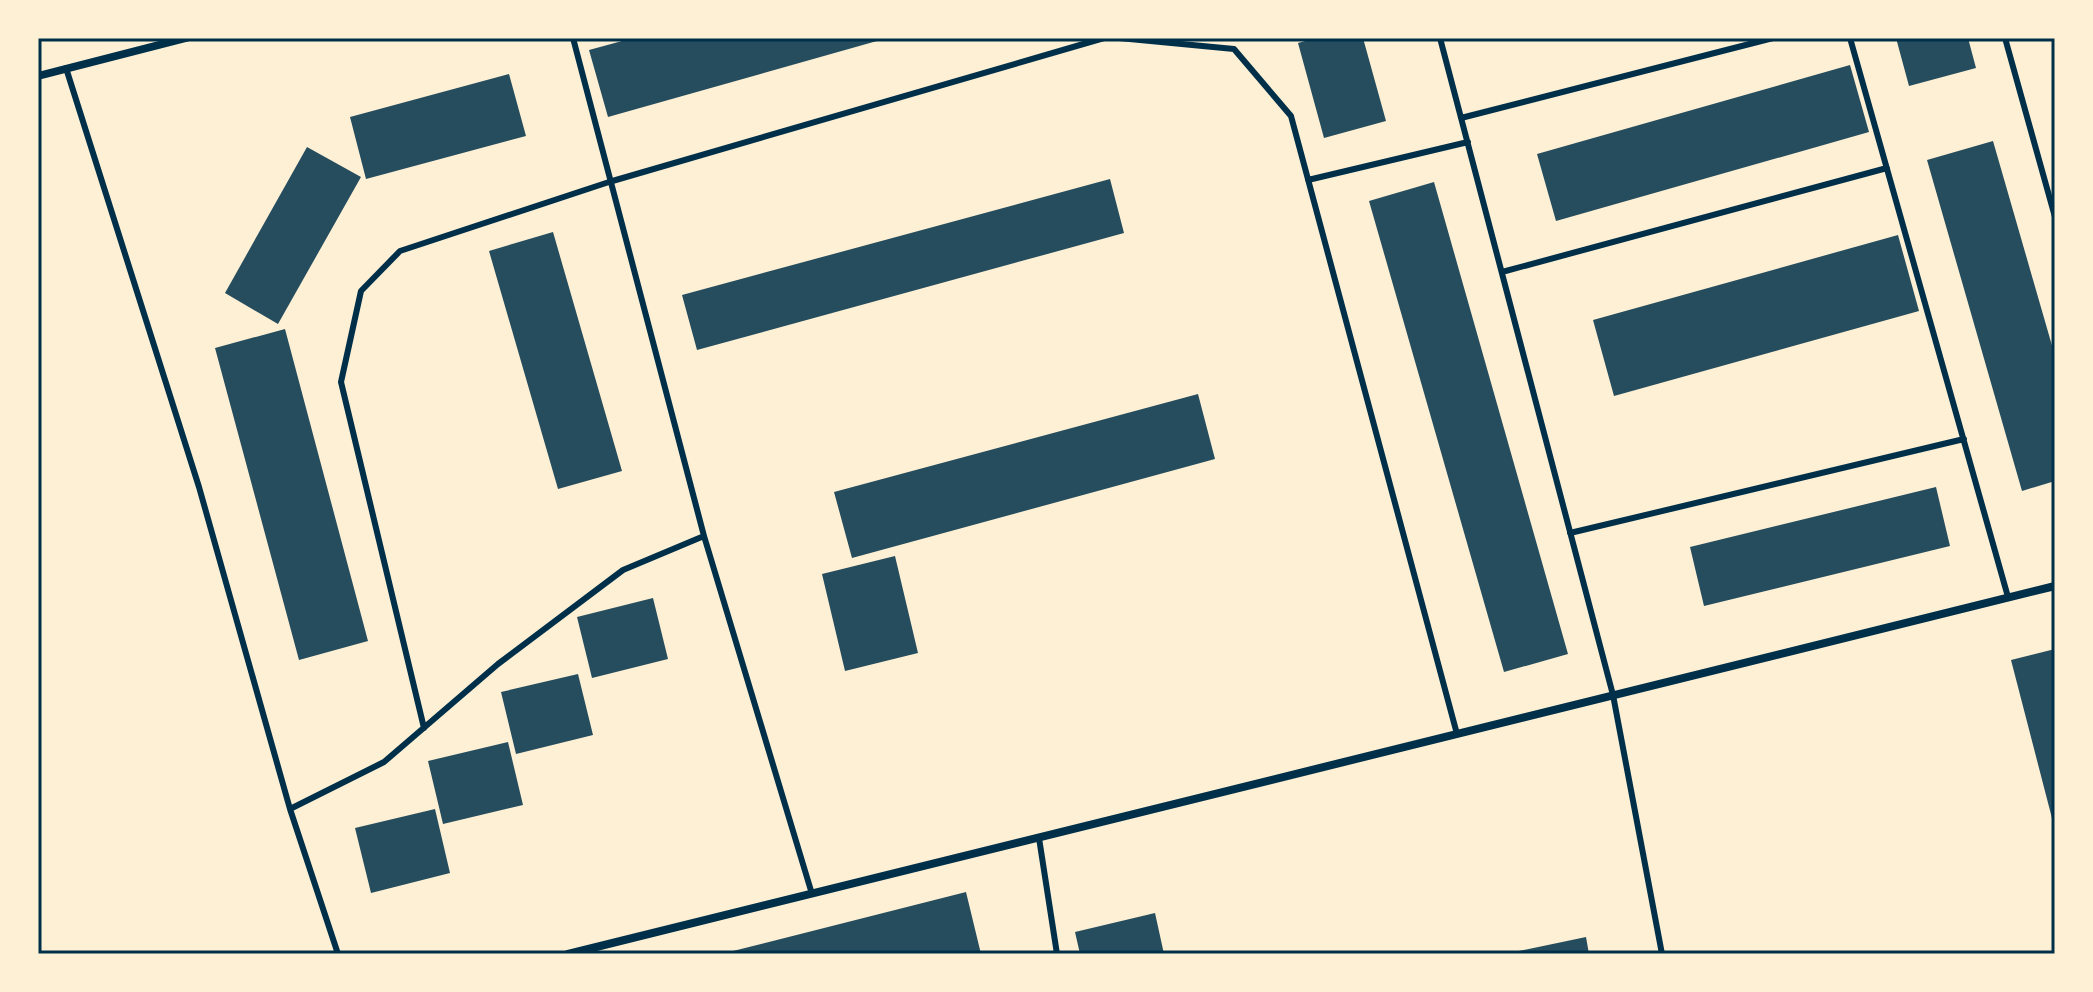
<svg xmlns="http://www.w3.org/2000/svg" width="2093" height="992" viewBox="0 0 2093 992" font-family="Roboto,sans-serif">
<style>
.building{fill:#264d5e}
.lines{fill:none;stroke-linecap:round;stroke-linejoin:round}
.service{stroke:#003049;stroke-width:6}
.minor{stroke:#003049;stroke-width:8}
.neatline{fill:none;stroke:#003049;stroke-width:3}
</style>
<rect width="100%" height="100%" fill="#fdf0d5"/>
<path class="building" d="M633 38H884V39L608 117 589 50Z
M1316 38H1363L1386 121 1324 138 1298 43Z
M1896 38H1968L1976 68 1909 86Z
M1850 65 1869 132 1556 221 1537 154Z
M509 74 526 136 366 179 350 117Z
M1993 141 2055 356V481L2022 491 1927 160Z
M307 147 361 177 278 324 225 293Z
M1110 179 1124 233 697 350 682 295Z
M1434 182 1568 654 1504 672 1369 201Z
M553 232 622 471 558 489 489 251Z
M1898 235 1919 311 1614 396 1593 320Z
M285 329 368 641 299 660 215 348Z
M1198 394 1215 459 852 558 834 492Z
M1936 487 1950 546 1704 606 1690 547Z
M895 556 918 653 845 671 822 574Z
M653 598 668 659 592 678 577 617Z
M2055 649V825L2054 826 2011 660Z
M578 674 593 735 516 754 501 692Z
M508 742 523 805 443 824 428 761Z
M435 809 450 873 371 893 355 828Z
M966 892 981 954H725V953Z
M1155 913 1164 954H1080L1075 932Z
M1586 937 1589 954H1509V953Z"/>
<g class="lines">
<path class="service" d="M1119 38 1234 49 1291 116 1457 734
M1440 38 1613 695 1662 954
M1850 38 2008 597
M2005 38 2055 217
M66 68 199 487 290 809 338 954
M1461 118 1773 38
M1308 180 1468 142
M1502 272 1887 168
M1570 533 1964 439
M704 536 812 894
M424 728 341 382 361 291 400 251 609 182 1104 38
M290 809 384 762 498 664 623 570 704 536 573 38
M1039 838 1057 954"/>
<path class="minor" d="M38 76 186 38
M568 954 2055 586"/>
</g>
<rect width="2093" height="992" fill="none" stroke="#fdf0d5" stroke-width="80"/>
<rect x="40" y="40" width="2013" height="912" class="neatline"/>
</svg>
